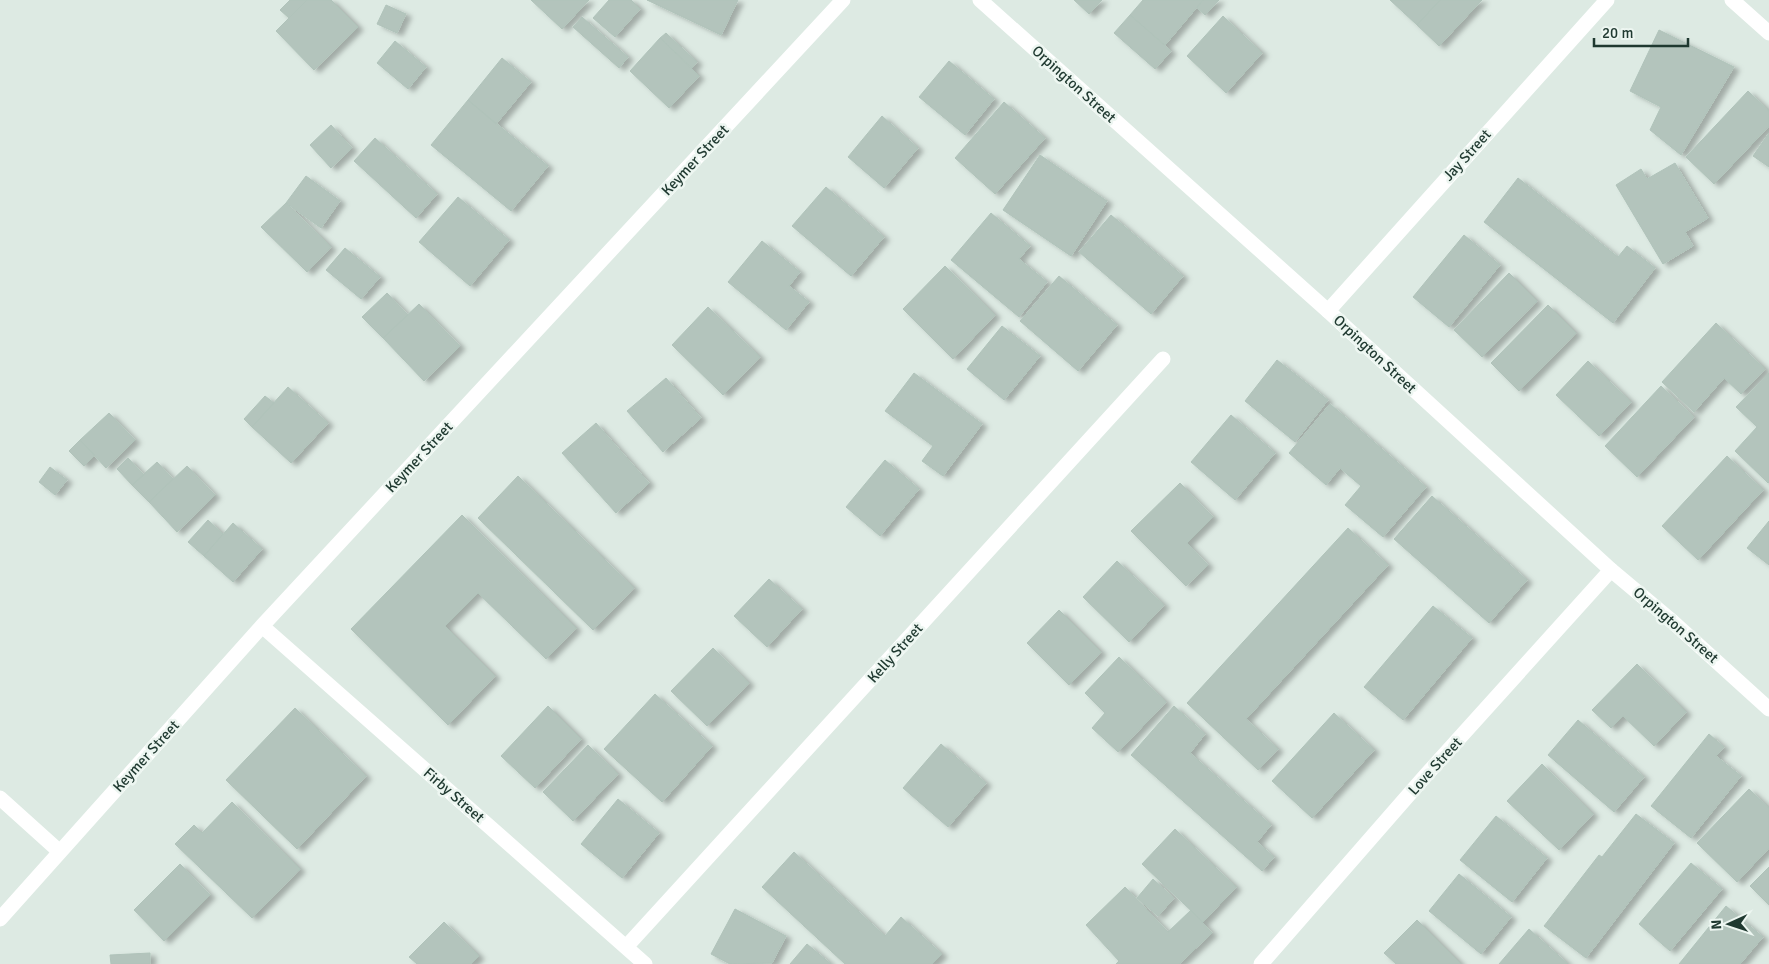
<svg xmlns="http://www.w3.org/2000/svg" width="1769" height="964" viewBox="0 0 1769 964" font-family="Signika,sans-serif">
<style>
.building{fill:#b3c4bc;stroke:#b0c3ba;filter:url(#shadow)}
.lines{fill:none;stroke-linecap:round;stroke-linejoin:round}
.minor{stroke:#fff;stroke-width:15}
.tertiary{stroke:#fff;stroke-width:15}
.labels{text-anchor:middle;stroke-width:5;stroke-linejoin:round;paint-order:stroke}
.street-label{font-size:15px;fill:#1f3930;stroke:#edf6f1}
</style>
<defs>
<filter id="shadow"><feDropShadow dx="5.5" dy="3" stdDeviation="2.5" flood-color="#0004"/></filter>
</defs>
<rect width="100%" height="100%" fill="#ddeae3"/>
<path class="building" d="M290 0H307L289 18 280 10Z
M307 0H331L358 27 314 70 276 31Z
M531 0H589L562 29Z
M609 0H631L640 9 615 37 593 18Z
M647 0H738L721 35Z
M1074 0H1102L1089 14Z
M1143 0H1203L1165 45 1130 15Z
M1203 0H1219L1205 15 1197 8Z
M1390 0H1440L1417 25Z
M1440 0H1482L1439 46 1417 25Z
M386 5 406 14 397 33 377 24Z
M1130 15 1171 51 1155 69 1114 33Z
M1223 16 1262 53 1226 93 1187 56Z
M582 17 628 57 619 68 573 27Z
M1659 30 1734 67 1681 155 1650 130 1661 107 1630 91Z
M666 33 697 62 692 68 660 38Z
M660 38 699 76 669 108 630 71Z
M395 41 426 67 408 89 377 63Z
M502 58 531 82 496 124 468 100Z
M949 61 994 99 965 135 919 97Z
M1748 91 1769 111V126L1714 184 1686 157Z
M468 100 548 166 511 211 431 145Z
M1004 102 1045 138 995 194 955 158Z
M882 116 918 148 884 188 848 157Z
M331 125 352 148 331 168 310 145Z
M1769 133V167L1753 156Z
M375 138 437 194 416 218 354 161Z
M1040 155 1107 201 1071 256 1003 210Z
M1675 163 1708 218 1685 232 1693 246 1663 264 1616 185 1641 169 1647 179Z
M306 176 340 201 321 228 286 203Z
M1518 178 1618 257 1627 246 1655 268 1613 323 1484 222Z
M826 187 884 237 851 276 792 226Z
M458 197 509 240 470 286 419 242Z
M286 203 331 247 307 272 261 227Z
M991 213 1030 246 1019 259 1047 282 1019 317 951 260Z
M1111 215 1183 276 1151 314 1079 252Z
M1464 235 1500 265 1449 327 1413 297Z
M762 241 800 272 789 286 809 302 786 330 728 282Z
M345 248 380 277 361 299 326 270Z
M945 266 995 315 953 359 903 309Z
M1509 273 1537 301 1482 357 1454 330Z
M1059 276 1117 325 1078 371 1020 321Z
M387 293 408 315 383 338 362 317Z
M419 304 460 346 424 381 383 338Z
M1548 305 1576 333 1519 391 1491 363Z
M708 307 760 357 723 395 672 345Z
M1716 323 1765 369 1741 394 1724 378 1694 412 1662 382Z
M1002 326 1040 356 1004 400 967 369Z
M1277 360 1328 400 1295 442 1245 401Z
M1588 361 1631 402 1599 436 1556 395Z
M914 373 982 424 943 476 922 461 933 446 885 411Z
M1769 373V482L1768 483 1735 451 1757 427 1736 407Z
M666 378 701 418 663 452 627 411Z
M1661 386 1694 417 1637 477 1605 446Z
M288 387 328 423 291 463 252 427Z
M265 396 274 403 252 427 244 419Z
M1330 404 1426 487 1383 537 1345 505 1361 486 1340 468 1326 485 1289 453Z
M109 413 135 440 106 468 80 440Z
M1231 415 1275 453 1235 500 1191 462Z
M596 423 649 483 616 513 562 453Z
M80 440 95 455 84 466 69 451Z
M1727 456 1763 490 1698 560 1662 526Z
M128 458 144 475 132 485 117 469Z
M885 460 919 489 880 536 846 507Z
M157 462 173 479 149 502 132 485Z
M187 466 215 495 177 532 149 502Z
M50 467 67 480 55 495 39 482Z
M518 476 634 588 593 630 478 518Z
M1180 483 1213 517 1187 543 1208 565 1186 586 1131 531Z
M1432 496 1527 580 1489 623 1394 539Z
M462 515 576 628 546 659 478 593 445 626 495 676 448 725 351 629Z
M208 520 223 534 204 556 188 542Z
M1769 521V565L1747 548Z
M233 523 262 549 233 582 204 556Z
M1348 528 1388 565 1246 719 1278 749 1258 770 1187 703Z
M1117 561 1164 605 1129 642 1083 597Z
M769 579 802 609 767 647 734 616Z
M1433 606 1472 638 1403 720 1364 687Z
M1059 610 1101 652 1069 685 1027 643Z
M713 648 749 683 707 726 671 691Z
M1119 657 1166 702 1118 752 1092 728 1105 713 1085 693Z
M1637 664 1686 712 1654 746 1623 716 1611 728 1592 710Z
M655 694 712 746 662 802 604 749Z
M548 706 581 739 535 788 501 756Z
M1174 706 1205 734 1190 753 1271 825 1257 842 1274 857 1262 871 1131 755Z
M295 708 366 776 297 849 226 780Z
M1334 713 1374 750 1312 818 1272 781Z
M1578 720 1644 777 1614 812 1548 755Z
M1709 734 1724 747 1716 756 1741 776 1691 838 1651 806Z
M941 744 986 783 948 827 903 788Z
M588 745 618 774 573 821 543 792Z
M1542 764 1593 814 1559 850 1507 801Z
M1749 789 1769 808V848L1737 882 1697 843Z
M618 799 659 833 622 878 581 844Z
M232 802 300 869 252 918 175 844 194 825 202 833Z
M1636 814 1674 843 1586 958 1544 926 1599 855 1602 857Z
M1496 816 1547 858 1512 902 1460 860Z
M1175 829 1236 887 1203 922 1142 864Z
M794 852 885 936 901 917 942 954 932 964H845L762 887Z
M1691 863 1722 889 1670 951 1639 924Z
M180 864 210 895 164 941 134 910Z
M1769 867V905L1750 886Z
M1459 874 1511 917 1481 954 1429 911Z
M1153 879 1174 898 1158 916 1137 898Z
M1125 887 1168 932 1191 910 1212 933 1179 964H1116L1119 961 1086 925Z
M1726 906 1763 937 1740 964H1679Z
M735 909 786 936 772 963 730 964 711 954Z
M1417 920 1461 964H1396L1384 953Z
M444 922 479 956 471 964H417L409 957Z
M1529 929 1568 964H1499Z
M807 944 831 964H790Z
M150 953V964H111L110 955Z"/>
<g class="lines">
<path class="minor" d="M1732 0 1769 33
M1328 311 1607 0
M262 626 645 964
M0 798 60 852
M0 919 262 626 843 0
M626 947 1163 359
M1261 964 1426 775 1611 570"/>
<path class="tertiary" d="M980 0 1328 311 1611 570 1673 622 1769 709"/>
</g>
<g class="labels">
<g class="street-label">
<text transform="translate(1074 84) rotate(42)" y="5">Orpington Street</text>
<text transform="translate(1467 155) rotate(-48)" y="5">Jay Street</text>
<text transform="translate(695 160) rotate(-47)" y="5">Keymer Street</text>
<text transform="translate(1375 354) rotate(43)" y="5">Orpington Street</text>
<text transform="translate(419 457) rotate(-47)" y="5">Keymer Street</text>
<text transform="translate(1676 625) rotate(41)" y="5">Orpington Street</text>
<text transform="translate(895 653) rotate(-48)" y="5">Kelly Street</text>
<text transform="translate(146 756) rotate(-48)" y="5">Keymer Street</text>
<text transform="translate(1435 766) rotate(-48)" y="5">Love Street</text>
<text transform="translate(454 795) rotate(41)" y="5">Firby Street</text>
</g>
</g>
<g transform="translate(1729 924) rotate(267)" stroke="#edf6f1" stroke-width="4" paint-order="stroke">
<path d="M0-4L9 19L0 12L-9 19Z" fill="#1f3930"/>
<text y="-8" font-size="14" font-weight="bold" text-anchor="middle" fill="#1f3930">N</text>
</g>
<path d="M1594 38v8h94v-8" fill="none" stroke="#1f3930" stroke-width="2.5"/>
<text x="1602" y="38" font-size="15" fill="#1f3930" stroke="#edf6f1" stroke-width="4" paint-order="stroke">20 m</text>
</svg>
